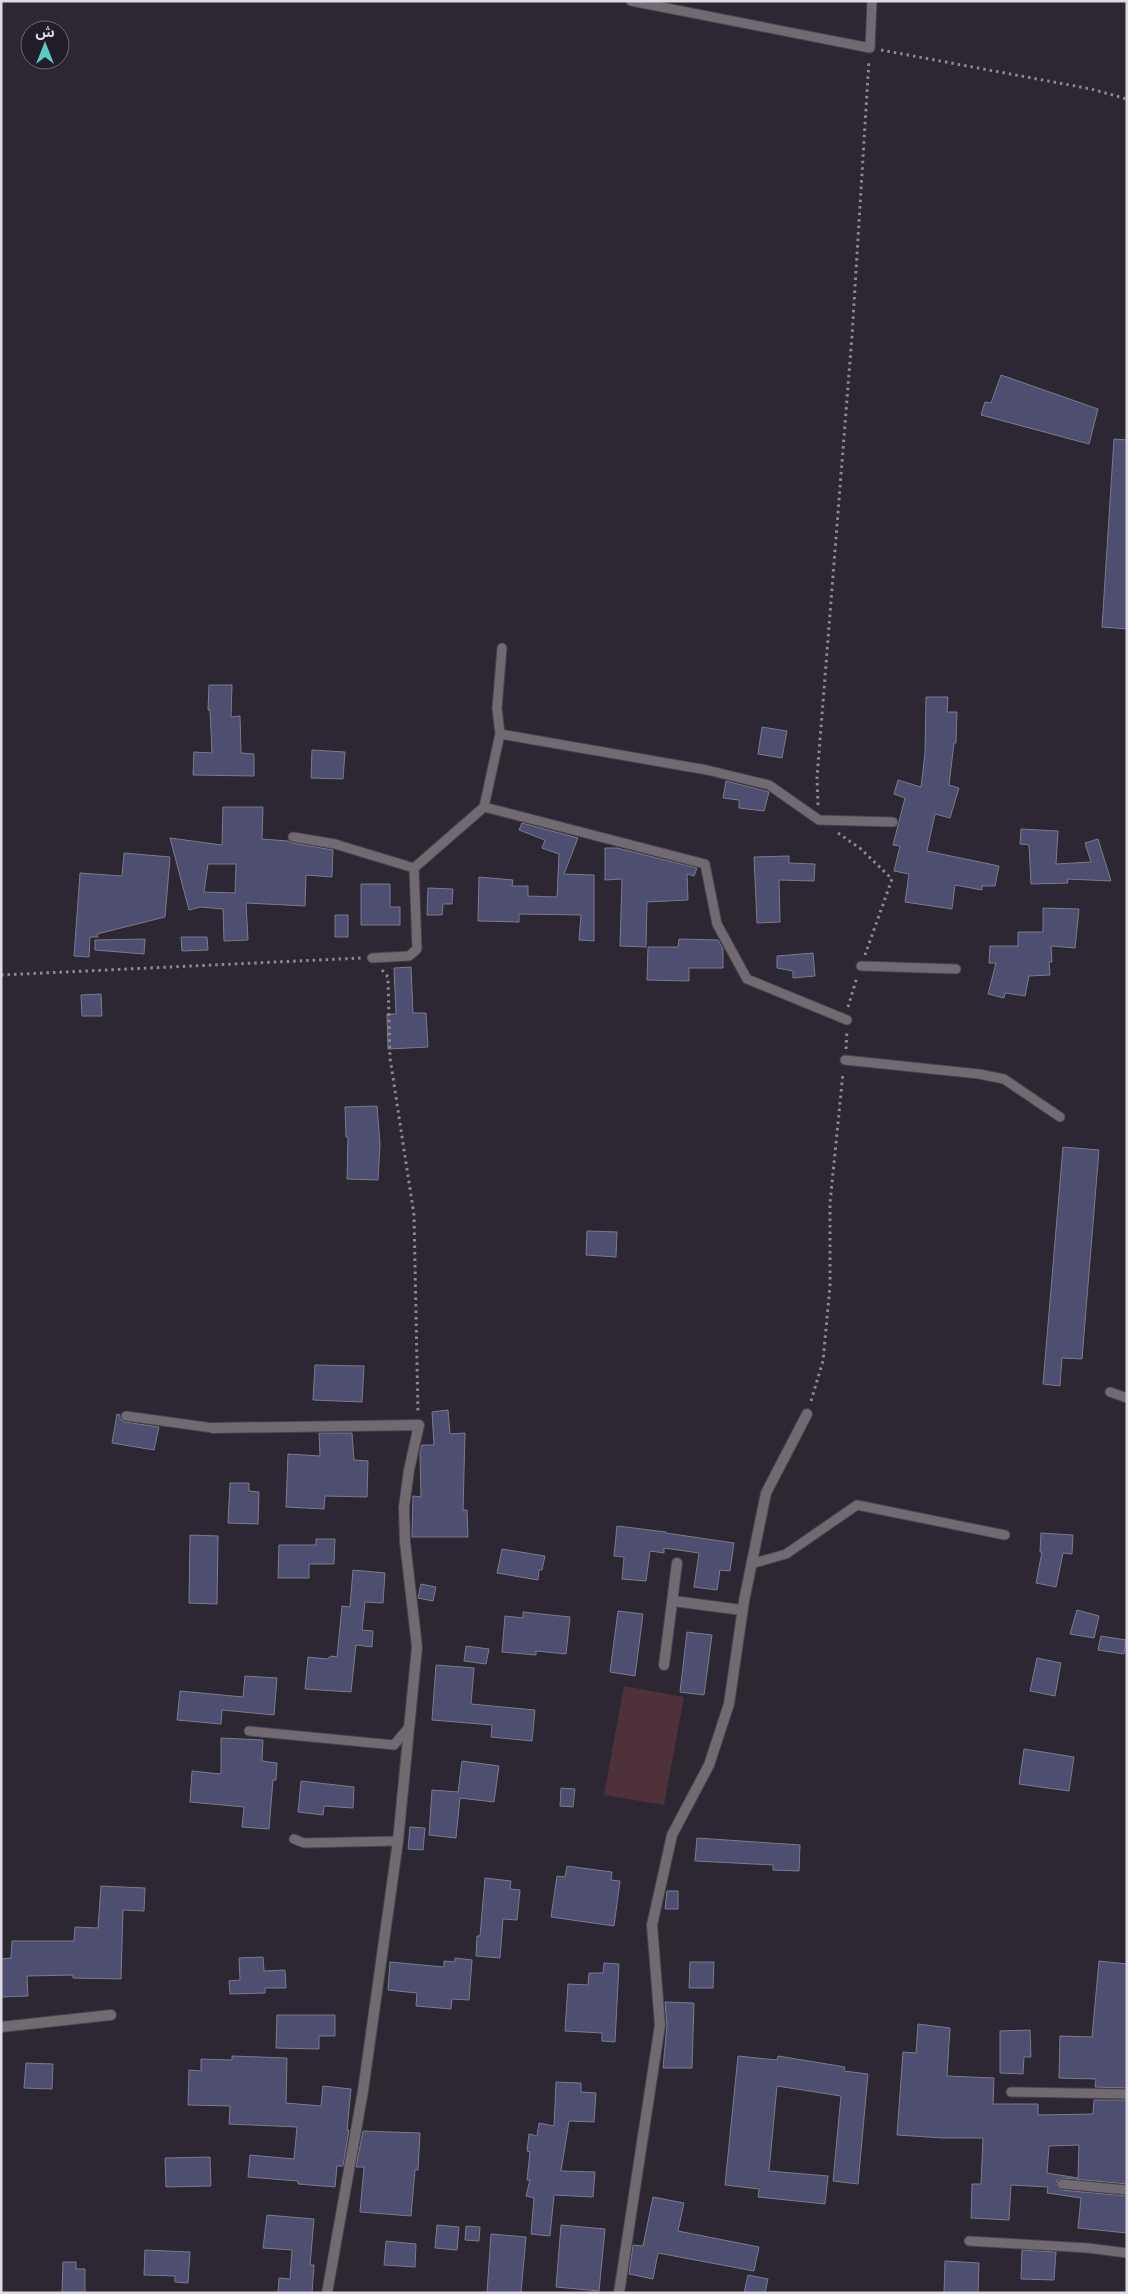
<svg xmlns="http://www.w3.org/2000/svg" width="1128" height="2294" viewBox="0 0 1128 2294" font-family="Signika,'Noto Sans Arabic',sans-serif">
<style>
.green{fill:#4f313a}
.building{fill:#4e4e71;stroke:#7a7b8c;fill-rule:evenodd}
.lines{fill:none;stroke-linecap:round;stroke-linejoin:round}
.service-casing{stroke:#49434f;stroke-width:11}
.minor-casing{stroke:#49434f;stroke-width:12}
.path{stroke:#8e8893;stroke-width:3;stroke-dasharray:2.5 4;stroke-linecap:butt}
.service{stroke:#716a70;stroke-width:9}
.minor{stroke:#716a70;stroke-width:10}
</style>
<rect width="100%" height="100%" fill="#2d2633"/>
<path class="green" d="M624 1686 684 1697 664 1805 604 1795Z"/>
<path class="building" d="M1001 375 1098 409 1089 444 981 415 985 402 991 403Z
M1114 439 1127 440V629L1102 627Z
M209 685H232L231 717 240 716 241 753 254 754V776L193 775 194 752 212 753 210 710H208Z
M926 697H948L947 712H957L956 743H954L949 785 959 788 950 818 935 814 927 851 999 866 995 886H982V890L955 885 952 909 905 902 909 874 894 871 900 846 893 845 905 798 894 794 898 780 921 787 925 753Z
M762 727 787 731 782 758 758 754Z
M312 750 345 752 343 779 311 778Z
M726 781 769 792 764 811 739 808V800L723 798Z
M223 807H263L262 839 288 841 292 843 333 850 332 877 306 875 305 906 246 903 248 940 224 941 223 909 201 907 189 910 170 838 222 845ZM208 864H236L235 893 204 892Z
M522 823 578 838 564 874 594 875V941L579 940 581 915 519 914V922L478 921 479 877 513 880 512 886H528V896L557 897 559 854 542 848 545 840 519 830Z
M1021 829 1058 831 1056 864 1091 862 1085 843 1098 839 1111 881 1067 879 1068 883 1031 884 1029 845 1020 844Z
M605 848H617L697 868 694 876 687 874 688 900 647 902 646 947 620 946 622 879 605 880Z
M124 853 170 857 165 917 97 934 98 937H90L89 957 74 956 80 873 122 876Z
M789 856V863L815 864 814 881 779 880 780 922 757 923 754 857Z
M361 884H390V907H400V925H361Z
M428 888 453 889 452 904H443L442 915H427Z
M1043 908 1079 909 1075 948 1051 946 1052 962H1049L1050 975 1029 976 1025 996 1005 993 1004 998 988 994 996 963H989L990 946H1018V932H1043Z
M335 915H348V937H335Z
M181 937H207L208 950 182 951Z
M145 939 144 954 95 950V940Z
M679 939 718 940 723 949V968H689V981L647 980 648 947H678Z
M813 953 815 976 793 978V971L777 968V956Z
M411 967 413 1013H426L428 1047 388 1049 387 1014H396L394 968Z
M101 994 102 1016H82L81 995Z
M377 1106 380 1144 378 1180 347 1179 348 1137H346L345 1107Z
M1063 1147 1099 1150 1082 1359 1062 1358 1060 1386 1043 1384Z
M587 1231 617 1232 616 1257 586 1255Z
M315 1365 364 1366 362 1402 313 1400Z
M448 1410 450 1434 465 1433 463 1510H467L468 1537H412L413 1496 421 1497 420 1453 422 1445H434L432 1412Z
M117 1414 120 1415V1419L125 1422 159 1427 154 1450 112 1443Z
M319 1433H352L354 1460 368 1461 367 1497 325 1496 324 1509 286 1507 288 1454 320 1456Z
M230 1483H249V1491L259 1492 258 1524 228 1523Z
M617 1526 666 1532V1533L734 1543 730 1571 720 1570 717 1590 694 1587 699 1553 664 1548V1553L650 1551 646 1581 622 1579 624 1557 614 1556Z
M1041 1533 1073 1535 1072 1554 1063 1553 1056 1587 1036 1583 1042 1552H1040Z
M190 1535 218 1536 217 1604 189 1603Z
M316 1539H335L334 1564H309V1578H278L279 1545H316Z
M502 1549 545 1556 542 1570H539L538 1580 497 1573Z
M353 1570 385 1573 383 1603 365 1602 362 1630 373 1631 372 1647 356 1645 351 1692 305 1689 308 1657 327 1659 331 1656 337 1657 342 1606 350 1607Z
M421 1584 436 1587 433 1601 418 1598Z
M1077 1610 1099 1616 1094 1638 1070 1634Z
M618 1611 643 1614 635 1676 610 1672Z
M523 1612 570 1617 566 1654 536 1651V1655L502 1652 505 1616 523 1618Z
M687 1632 712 1635 704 1695 680 1692Z
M1101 1636 1126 1640 1124 1654 1098 1650Z
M466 1646 489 1649 486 1664 464 1661Z
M1037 1658 1061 1663 1055 1696 1030 1691Z
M436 1665 474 1668 471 1704 535 1710 532 1741 491 1737 492 1725 432 1720Z
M245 1676 277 1678 274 1715 222 1710 221 1724 177 1720 180 1691 243 1697Z
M221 1738 263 1740 262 1761 277 1763 276 1780H273L269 1829 242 1827 244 1807 190 1802 192 1771 221 1774Z
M1024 1749 1074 1757 1069 1791 1019 1784Z
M462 1761 499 1766 494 1802 460 1798 456 1838 429 1835 432 1790 458 1792Z
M301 1781 354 1787 353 1808 324 1806 323 1815 298 1812Z
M561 1788 575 1789 573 1807 560 1806Z
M410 1827 425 1828 423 1850 408 1849Z
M697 1838 800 1845 799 1871 773 1870V1865L695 1861Z
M567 1866 612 1872 611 1880 620 1881 614 1926 551 1917 557 1876 565 1877Z
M485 1878 511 1881 510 1889 520 1890 517 1920 503 1919 500 1958 476 1956 477 1936H480Z
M101 1886 145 1888 144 1911 123 1910 121 1979 73 1978V1975L27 1976 28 1996 1 1997V1959L11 1958 12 1941H74L75 1927 98 1928Z
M667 1891H678V1909H665Z
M263 1957 264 1971 285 1970 286 1988H265V1993L230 1994 229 1981 240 1980 239 1958Z
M455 1958 472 1960 469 2000 452 1999 451 2009 416 2006 417 1993 388 1990 390 1962 444 1967V1961L455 1962Z
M1099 1961 1127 1964V2088L1095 2087 1096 2079 1059 2078 1060 2036 1092 2037Z
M690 1962H714L713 1988H689Z
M604 1963 619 1964 615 2042 602 2041V2033L565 2031 568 1984 588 1985 589 1973H603Z
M665 2002 694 2003 692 2068H663L667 2025Z
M277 2015H335V2036H319V2049L276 2048Z
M918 2024 950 2028 947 2076 994 2078 993 2104H1038V2115L1093 2114 1094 2100H1127V2184L1063 2178 1057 2180 1056 2184 1061 2190 1127 2196V2233L1078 2228 1081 2198 1047 2193 1048 2187 1011 2185 1009 2220 971 2218 972 2184H981L983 2138H943L897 2135 903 2052 916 2053ZM1079 2145 1078 2178 1047 2173 1049 2146Z
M1030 2030 1031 2057H1024L1023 2074 1000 2073V2031Z
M232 2056 287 2058 286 2103 321 2106 323 2086 351 2089 347 2130H349L343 2166H337L335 2187 298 2184V2181L248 2177 250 2155 294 2159 297 2127 229 2124 230 2106 188 2105 189 2070 201 2071V2059L232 2060Z
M738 2056 777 2060 778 2056 845 2067 844 2071 868 2074 858 2184 833 2181 841 2096 777 2086 769 2171 828 2176 825 2204 758 2197 759 2189 725 2185Z
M26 2063 53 2064 52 2089 24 2088Z
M556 2082 581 2083V2092L596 2093 594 2122 569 2121 561 2171 595 2172 593 2197 554 2195 550 2236 531 2234 534 2198 526 2196 530 2180H527L530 2152 527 2151 529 2134 537 2136 539 2123 554 2126Z
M363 2131 420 2133 418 2170H415L411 2216 360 2212 364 2167H356Z
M210 2157 211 2186 166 2187 165 2158Z
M653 2197 684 2203 678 2231 759 2247 754 2271 658 2253 653 2279 629 2274 633 2245 643 2246Z
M267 2215 314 2219 310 2265H314L312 2293H278L279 2278 290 2279 292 2250 263 2248Z
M437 2225 459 2227 457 2250 435 2248Z
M561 2225 605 2229 599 2291 556 2287Z
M466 2226 480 2227 479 2241 465 2240Z
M491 2234 526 2237 521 2293H487Z
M386 2241 416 2244 415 2267 384 2265Z
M145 2250 190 2252 188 2283 175 2282V2276L144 2275Z
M1022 2250 1056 2252 1054 2280 1021 2279Z
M945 2261 979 2263 978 2293H944Z
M63 2262H76V2269H85V2293H62Z
M748 2275 768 2279 765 2293H744Z"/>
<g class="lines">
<defs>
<path id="service" d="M631 1 870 48 872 1
M500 734 707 770 769 785 819 820 893 822
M484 807 705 864 717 924 747 979 847 1020
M293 837 335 844 414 868
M414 868 484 807 500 734 497 708 502 648
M372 958 409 956 417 949 414 868
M861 966 956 969
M845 1060 979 1074 1004 1079 1060 1117
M1110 1392 1127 1398
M126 1416 213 1428
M751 1564 786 1554 857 1505 1005 1535
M249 1731 394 1745 409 1727
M294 1839 304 1843 398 1841
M1011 2092 1127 2094
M1062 2184 1127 2190
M969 2241 1088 2248 1127 2253"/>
<path id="minor" d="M213 1428 419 1425 409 1470 404 1507 405 1542 417 1647 398 1841 363 2091 327 2293
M673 1601 742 1610
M664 1665 677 1563
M1 2027 111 2015
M619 2293 660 2025 652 1925 672 1835 709 1765 729 1704 744 1601 766 1493 807 1414"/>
</defs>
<use href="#service" class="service-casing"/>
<use href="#minor" class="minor-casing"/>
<path class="path" d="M881 50 1091 89 1127 99
M818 805 817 778 852 336 869 60
M838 833 861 849 892 879 865 955
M382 970 388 977 390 1058 414 1215 418 1412
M1 975 361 958
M848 1007 857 977
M846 1049 847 1030
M811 1401 823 1361 830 1286V1203L843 1073"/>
<use href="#service" class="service"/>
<use href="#minor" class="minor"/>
</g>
<rect width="1128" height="2294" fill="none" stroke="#dfdae3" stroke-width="5"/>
<g transform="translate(45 45)"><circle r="24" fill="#231c29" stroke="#6e6873"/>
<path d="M0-4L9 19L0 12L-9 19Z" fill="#59cebe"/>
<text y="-8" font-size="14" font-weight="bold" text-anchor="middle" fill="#dfdae3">ش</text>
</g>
</svg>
